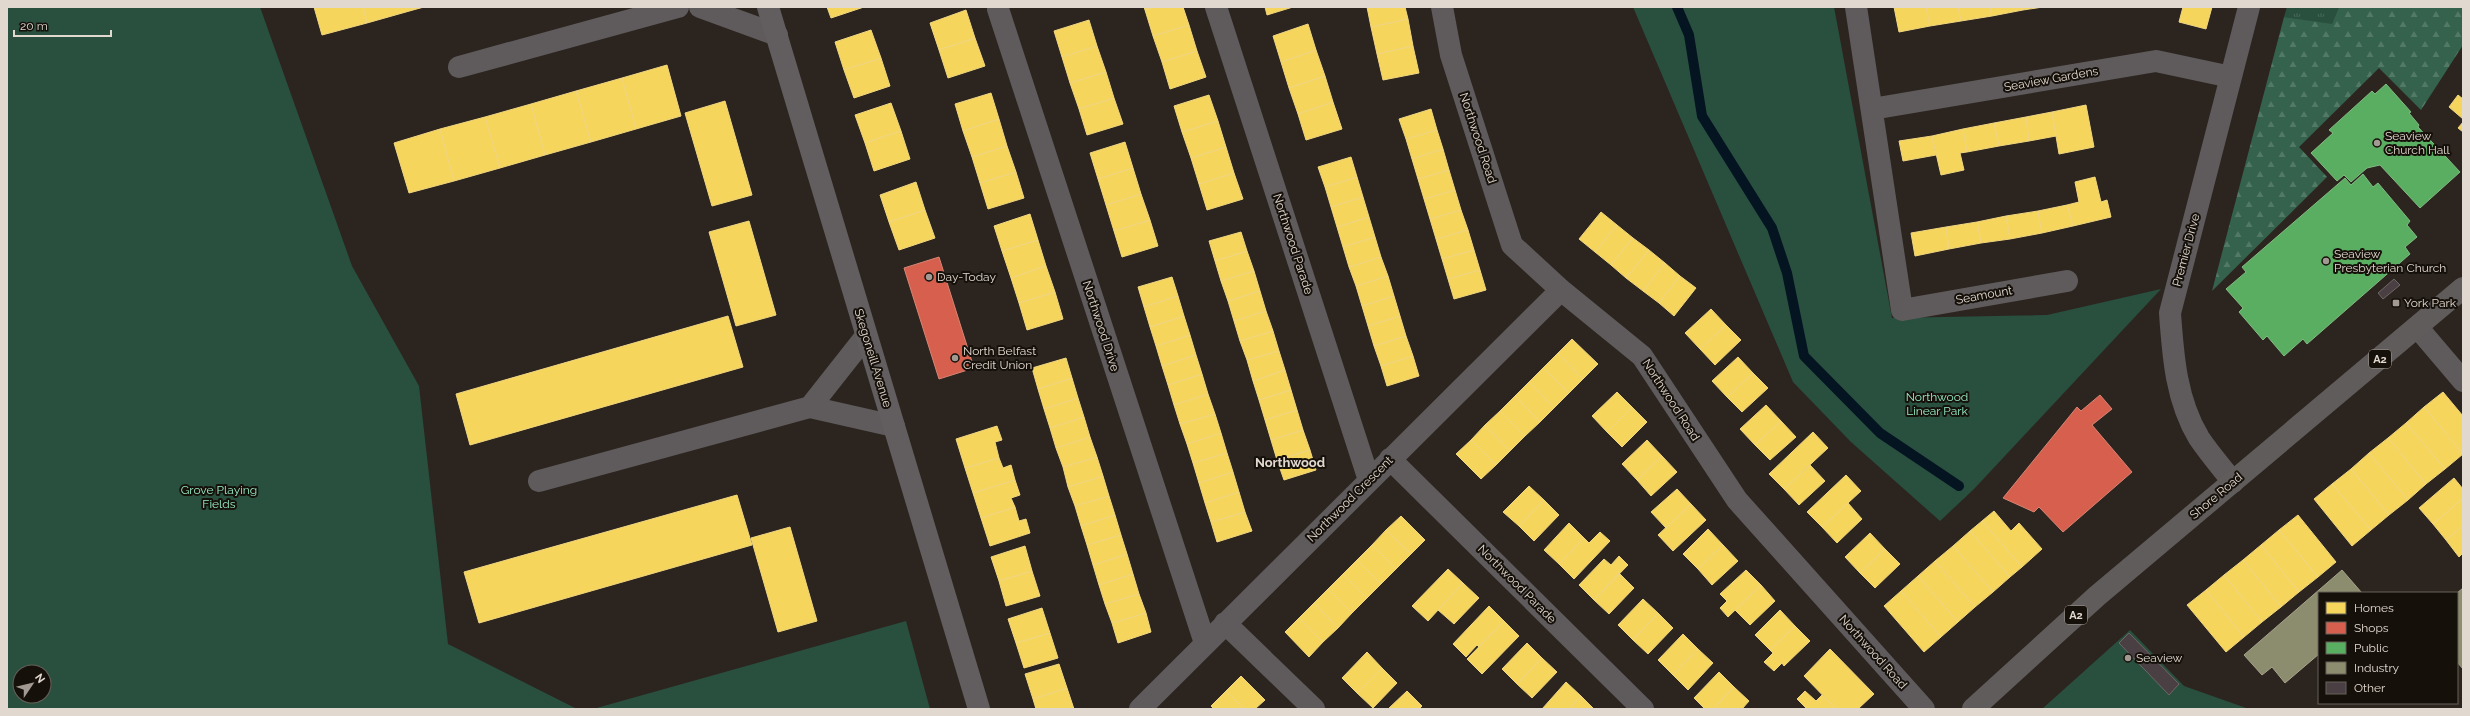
<svg xmlns="http://www.w3.org/2000/svg" width="2470" height="716" viewBox="0 0 2470 716" font-family="Raleway,sans-serif">
<style>
.grass{fill:url(#grass-tufts)}
.forest{fill:url(#forest-firs)}
.green{fill:#294f3e;fill-rule:evenodd}
.homes{fill:#f6d55c;stroke:#f0d67f}
.shops{fill:#d6604d;stroke:#d98474}
.public{fill:#5aae61;stroke:#82bb82}
.industry{fill:#8c8c6e;stroke:#a6a38b}
.lines{fill:none;stroke-linecap:round;stroke-linejoin:round}
.stream{stroke:#041421;stroke-width:10}
.building{fill:#4a4043;stroke:#6d6766}
.street{stroke:#5f5b5d;stroke-width:22}
.secondary{stroke:#625d5e;stroke-width:22}
.primary{stroke:#605c5b;stroke-width:22}
.poi-dot{fill:#a29992;stroke:#15100a;stroke-width:1.5}
.labels{text-anchor:middle;stroke-width:4;stroke-linejoin:round;paint-order:stroke}
.shield{fill:#15100a;stroke:#a49c95;stroke-width:1}
.shield-label{font-size:11px;font-weight:bold;fill:#e1d8d0}
.street-label{font-size:12px;fill:#e1d8d0;stroke:#15100a}
.poi-label{font-size:12px;fill:#e1d8d0;stroke:#15100a;text-anchor:start}
.park-label{font-size:12px;fill:#97ecc6;stroke:#15100a}
.neighbourhood-label{font-size:13px;font-weight:bold;fill:#e1d8d0;stroke:#15100a}
</style>
<defs>
<pattern id="grass-tufts" width="24" height="20" patternUnits="userSpaceOnUse"><rect width="24" height="20" fill="#294f3e"/><path d="M3 7l-1-3M5 7V3M7 7l1-3M15 17l-1-3M17 17v-4M19 17l1-3" fill="none" stroke="#486859"/></pattern>
<pattern id="forest-firs" width="22" height="20" patternUnits="userSpaceOnUse"><rect width="22" height="20" fill="#35624d"/><path d="M5 1l3.5 6h-7zM16 11l3.5 6h-7z" fill="#527866"/></pattern>
</defs>
<rect width="100%" height="100%" fill="#2c251f"/>
<path class="grass" d="M2287 7H2339L2332 25 2284 17Z"/>
<path class="forest" d="M2339 7H2463V45L2421 110 2379 68 2299 147 2327 177 2212 291 2284 17 2332 24Z"/>
<path class="green" d="M7 7H260L352 266 419 386 448 644 577 709H7ZM20 672H44V696H20Z
M1633 7H1834L1892 318 2047 315 2161 289 1974 489 1940 521 1851 442 1793 382Z
M906 621 930 709H593Z
M2130 630 2184 686 2249 709H2042Z"/>
<path class="homes" d="M314 7H363L367 23 322 35Z
M363 7H412L413 10 367 23Z
M412 7H424L413 10Z
M827 7H864L831 18Z
M1144 7H1155L1145 10Z
M1155 7H1183L1189 25 1153 36 1145 10Z
M1265 7H1293L1267 15Z
M1367 7H1405L1408 19 1371 27Z
M1894 7H1926L1930 26 1899 32Z
M1926 7H1958L1961 21 1930 26Z
M1958 7H1990L1992 16 1961 21Z
M1990 7H2022L2023 10 1992 16Z
M2022 7H2043L2023 10Z
M2183 7H2212L2206 29 2179 22Z
M966 10 975 38 939 50 930 23Z
M1408 19 1413 46 1377 54 1371 27Z
M1089 20 1097 46 1062 57 1054 31Z
M1308 24 1316 50 1281 62 1273 36Z
M1189 25 1197 51 1162 62 1153 36Z
M871 30 881 58 844 70 835 42Z
M975 38 985 66 948 78 939 50Z
M1097 46 1106 72 1070 83 1062 57Z
M1413 46 1419 73 1383 80 1377 54Z
M1316 50 1325 76 1289 88 1281 62Z
M1197 51 1206 77 1170 89 1162 62Z
M881 58 890 86 854 98 844 70Z
M667 65 681 116 636 129 622 78Z
M1106 72 1114 98 1079 109 1070 83Z
M1325 76 1333 102 1298 114 1289 88Z
M622 78 636 129 591 142 576 91Z
M576 91 591 142 545 155 531 104Z
M991 93 999 119 963 131 955 104Z
M1209 95 1218 121 1182 132 1174 106Z
M2458 95 2463 99V119L2449 107Z
M1114 98 1123 124 1087 135 1079 109Z
M725 101 752 195 712 206 685 113Z
M1333 102 1342 129 1306 140 1298 114Z
M891 103 901 131 865 143 855 115Z
M531 104 545 155 500 168 485 117Z
M2086 105 2094 147 2059 154 2052 112Z
M1431 109 1437 130 1406 139 1399 119Z
M2052 112 2056 136 2029 141 2026 117Z
M485 117 500 168 454 181 440 129Z
M2026 117 2029 141 1999 146 1994 123Z
M999 119 1007 146 972 157 963 131Z
M1218 121 1226 147 1191 158 1182 132Z
M2463 122V132L2458 128Z
M1994 123 1999 146 1967 152 1963 129Z
M440 129 454 181 409 193 394 143Z
M1963 129 1967 152 1960 153 1964 170 1941 175 1932 136Z
M1437 130 1443 149 1412 159 1406 139Z
M901 131 910 159 874 171 865 143Z
M1932 136 1936 155 1903 161 1899 141Z
M1125 142 1133 168 1098 179 1090 153Z
M1007 146 1016 172 980 183 972 157Z
M1226 147 1234 173 1199 184 1191 158Z
M1443 149 1449 170 1418 179 1412 159Z
M1351 157 1357 177 1325 187 1318 167Z
M1133 168 1141 194 1106 205 1098 179Z
M1449 170 1455 190 1424 199 1418 179Z
M1016 172 1024 198 988 209 980 183Z
M1234 173 1243 199 1207 210 1199 184Z
M1357 177 1363 197 1331 207 1325 187Z
M2095 177 2101 202 2107 200 2111 217 2073 226 2067 205 2079 202 2075 182Z
M916 182 925 210 889 222 880 195Z
M1455 190 1461 210 1430 219 1424 199Z
M1141 194 1150 220 1114 231 1106 205Z
M1363 197 1369 217 1337 227 1331 207Z
M2067 205 2073 226 2042 233 2038 211Z
M925 210 935 238 899 250 889 222Z
M1461 210 1468 230 1436 239 1430 219Z
M2038 211 2042 233 2010 239 2006 216Z
M1601 212 1617 225 1595 252 1579 239Z
M1030 214 1038 240 1002 251 994 226Z
M2006 216 2010 239 1981 243 1977 222Z
M1369 217 1375 237 1343 247 1337 227Z
M1150 220 1158 246 1122 257 1114 231Z
M749 221 776 315 736 326 709 232Z
M1977 222 1981 243 1949 249 1946 227Z
M1617 225 1633 238 1611 265 1595 252Z
M1946 227 1949 249 1915 256 1911 233Z
M1468 230 1474 250 1442 259 1436 239Z
M1241 232 1247 251 1215 261 1209 241Z
M1375 237 1381 257 1349 267 1343 247Z
M1633 238 1649 250 1626 278 1611 265Z
M1038 240 1046 266 1011 278 1002 251Z
M1474 250 1480 270 1448 279 1442 259Z
M1649 250 1665 263 1643 291 1626 278Z
M1247 251 1254 271 1221 281 1215 261Z
M1381 257 1388 276 1356 286 1349 267Z
M1665 263 1680 276 1659 303 1643 291Z
M1046 266 1055 292 1019 303 1011 278Z
M1480 270 1486 290 1454 299 1448 279Z
M1254 271 1260 291 1228 301 1221 281Z
M1388 276 1394 296 1362 306 1356 286Z
M1680 276 1696 288 1674 316 1659 303Z
M1172 277 1178 296 1144 307 1138 287Z
M1260 291 1266 311 1234 321 1228 301Z
M1055 292 1063 319 1027 330 1019 303Z
M1178 296 1184 316 1150 327 1144 307Z
M1394 296 1400 316 1368 326 1362 306Z
M1711 309 1726 325 1700 349 1685 333Z
M1266 311 1273 331 1240 341 1234 321Z
M728 316 743 367 470 445 456 394Z
M1184 316 1190 335 1156 346 1150 327Z
M1400 316 1406 336 1374 346 1368 326Z
M1726 325 1741 340 1715 365 1700 349Z
M1273 331 1279 351 1247 360 1240 341Z
M1190 335 1196 355 1162 366 1156 346Z
M1406 336 1413 356 1381 366 1374 346Z
M1572 339 1598 364 1583 379 1558 353Z
M1279 351 1285 370 1253 381 1247 360Z
M1558 353 1583 379 1569 393 1543 368Z
M1196 355 1202 374 1168 385 1162 366Z
M1413 356 1419 376 1387 386 1381 366Z
M1738 357 1753 373 1727 397 1712 381Z
M1066 358 1072 378 1038 389 1032 368Z
M1543 368 1569 393 1554 408 1529 382Z
M1285 370 1291 390 1259 400 1253 381Z
M1753 373 1768 388 1742 412 1727 397Z
M1202 374 1208 394 1174 405 1168 385Z
M1072 378 1078 398 1044 409 1038 389Z
M1529 382 1554 408 1540 422 1515 396Z
M1291 390 1297 410 1265 420 1259 400Z
M1617 392 1632 407 1607 432 1592 416Z
M2443 392 2463 416V454L2424 407Z
M1208 394 1215 414 1180 424 1174 405Z
M1515 396 1540 422 1525 436 1500 411Z
M1078 398 1084 417 1050 428 1044 409Z
M1766 405 1781 421 1755 445 1740 429Z
M1632 407 1647 422 1622 447 1607 432Z
M2424 407 2463 454 2445 469 2406 423Z
M1297 410 1303 430 1271 440 1265 420Z
M1500 411 1525 436 1510 451 1485 425Z
M1215 414 1221 433 1187 444 1180 424Z
M1084 417 1090 437 1056 448 1050 428Z
M1781 421 1796 437 1770 460 1755 445Z
M2406 423 2445 469 2426 484 2388 438Z
M1485 425 1510 451 1496 465 1471 440Z
M997 426 1002 440 995 442 999 458 965 468 956 439Z
M1303 430 1310 450 1277 460 1271 440Z
M1813 432 1828 448 1784 489 1769 474Z
M1221 433 1227 453 1193 463 1187 444Z
M1090 437 1097 457 1063 467 1056 448Z
M2388 438 2426 484 2408 500 2369 453Z
M1471 440 1496 465 1481 479 1456 454Z
M1647 440 1662 456 1637 480 1622 464Z
M1310 450 1316 470 1284 480 1277 460Z
M1227 453 1233 472 1199 483 1193 463Z
M2369 453 2408 500 2389 515 2351 469Z
M1662 456 1677 472 1651 496 1637 480Z
M1097 457 1103 476 1068 487 1063 467Z
M999 458 1003 468 1011 465 1015 480 973 493 965 468Z
M1810 465 1825 481 1799 505 1784 489Z
M2351 469 2389 515 2371 530 2332 484Z
M1233 472 1239 492 1205 503 1199 483Z
M1846 475 1861 491 1822 527 1807 512Z
M1103 476 1109 496 1075 506 1068 487Z
M2454 478 2463 489V498L2433 524 2419 508Z
M1015 480 1020 495 1011 498 1015 507 981 518 973 493Z
M2332 484 2371 530 2352 546 2314 499Z
M1529 486 1544 500 1519 526 1503 512Z
M1677 489 1691 504 1666 528 1651 512Z
M1239 492 1245 512 1211 522 1205 503Z
M737 495 752 545 479 623 464 572Z
M1109 496 1115 515 1081 526 1075 506Z
M2463 498V526L2446 540 2433 524Z
M1544 500 1559 515 1534 541 1519 526Z
M1848 503 1862 519 1837 543 1822 527Z
M1691 504 1706 520 1673 551 1658 535Z
M1015 507 1019 521 1026 519 1030 533 990 546 981 518Z
M1994 511 2011 531 2019 523 2042 549 2022 567 1982 521Z
M1245 512 1252 531 1217 542 1211 522Z
M1115 515 1121 535 1087 545 1081 526Z
M2298 515 2336 562 2318 577 2279 530Z
M1401 516 1425 540 1411 554 1386 530Z
M1982 521 2022 567 2010 577 1970 531Z
M1569 523 1584 538 1559 564 1544 550Z
M2463 526V553L2459 557 2446 540Z
M790 527 817 621 778 632 751 538Z
M1708 529 1723 545 1698 569 1683 554Z
M1386 530 1411 554 1396 569 1372 545Z
M2279 530 2318 577 2299 592 2261 545Z
M1970 531 2010 577 1993 592 1953 546Z
M1600 532 1610 541 1574 579 1559 564 1584 538 1589 543Z
M1870 533 1885 549 1860 573 1845 557Z
M1121 535 1127 554 1093 565 1087 545Z
M1372 545 1396 569 1381 584 1357 560Z
M1723 545 1738 561 1712 585 1698 569Z
M2261 545 2299 592 2281 607 2243 560Z
M1025 546 1032 571 999 581 991 557Z
M1953 546 1993 592 1975 607 1935 561Z
M1885 549 1900 564 1875 588 1860 573Z
M1127 554 1133 574 1099 585 1093 565Z
M1619 556 1628 565 1594 600 1579 585 1604 559 1611 565Z
M1357 560 1381 584 1367 598 1343 574Z
M2243 560 2281 607 2262 622 2224 575Z
M1935 561 1975 607 1958 622 1918 576Z
M1448 569 1463 583 1428 621 1412 606Z
M1746 570 1761 585 1728 617 1720 608 1727 601 1720 594Z
M1032 571 1040 596 1006 606 999 581Z
M1619 573 1634 588 1609 614 1594 600Z
M1133 574 1139 594 1105 604 1099 585Z
M1343 574 1367 598 1352 613 1328 589Z
M2224 575 2262 622 2244 637 2206 590Z
M1918 576 1958 622 1941 637 1901 591Z
M1463 583 1479 598 1454 624 1438 610Z
M1761 585 1775 601 1750 625 1735 610Z
M1328 589 1352 613 1338 628 1314 603Z
M2206 590 2244 637 2226 652 2187 605Z
M1901 591 1941 637 1924 652 1884 606Z
M1139 594 1146 613 1112 623 1105 604Z
M1643 599 1658 613 1633 640 1618 625Z
M1314 603 1338 628 1323 642 1299 618Z
M1489 606 1504 621 1479 647 1477 645 1466 657 1453 644Z
M1042 608 1050 633 1016 643 1008 619Z
M1780 610 1795 626 1770 650 1755 635Z
M1146 613 1151 632 1118 643 1112 623Z
M1658 613 1673 628 1648 654 1633 640Z
M1299 618 1323 642 1309 657 1285 632Z
M1504 621 1519 636 1482 674 1467 659Z
M1795 626 1810 641 1784 666 1782 663 1774 671 1764 662 1773 653 1770 650Z
M1050 633 1058 658 1024 668 1016 643Z
M1683 634 1698 649 1673 675 1658 660Z
M1527 643 1542 658 1517 684 1502 669Z
M1698 649 1713 663 1688 690 1673 675Z
M1830 649 1874 694 1858 709H1836L1804 676Z
M1367 652 1382 668 1357 693 1342 678Z
M1542 658 1557 672 1532 698 1517 684Z
M1059 664 1067 688 1033 699 1025 674Z
M1382 668 1397 683 1373 708 1357 693Z
M1719 672 1734 687 1713 709H1705L1694 698Z
M1241 676 1265 700 1255 709H1244L1226 691Z
M1566 682 1581 696 1569 709H1542Z
M1734 687 1749 701 1742 709H1713Z
M1067 688 1074 709H1036L1033 699Z
M1226 691 1244 709H1214L1211 706Z
M1407 691 1422 706 1419 709H1388Z
M1805 691 1816 701 1822 695 1836 709H1807L1797 699Z
M1581 696 1594 709H1569Z"/>
<path class="shops" d="M939 257 974 368 939 379 904 268Z
M2100 395 2112 409 2092 425 2132 472 2063 532 2039 507 2034 512 2003 498 2077 407 2081 411Z"/>
<path class="public" d="M2386 84 2411 112 2409 113 2419 125 2418 127 2460 172 2420 208 2380 165 2367 168 2351 182 2344 175 2337 181 2311 153 2333 133 2329 130 2372 91 2375 94Z
M2363 174 2373 187 2378 183 2410 221 2407 225 2417 237 2405 247 2410 254 2307 344 2303 339 2284 356 2267 336 2263 340 2239 312 2243 308 2226 289 2246 272 2242 267 2345 178 2351 185Z"/>
<path class="industry" d="M2342 570 2362 593H2319V654L2285 683 2272 667 2262 675 2244 655Z
M2463 588V669L2457 662V593Z"/>
<g class="lines">
<path class="stream" d="M1677 7 1689 35 1702 116 1772 228 1787 273 1804 356 1880 433 1959 486"/>
</g>
<path class="building" d="M2394 279 2400 285 2383 299 2378 293Z
M2129 633 2179 684 2169 695 2119 643Z"/>
<g class="lines">
<path class="street" d="M700 7 777 35
M1216 7 1369 480
M1442 7 1451 55 1512 245 1561 290 1642 356 1737 500 1924 709
M1856 7 1902 310 2067 281
M998 9 1205 643
M459 67 678 7
M1872 109 2156 61 2231 77
M2418 328 2463 381
M810 407 866 336
M1390 459 1643 709
M539 481 810 407 894 426
M2233 482C2222 468 2209 453 2199 438 2176 400 2173 356 2170 313L2249 7
M1225 623 1314 709
M1140 709 1561 290"/>
<path class="secondary" d="M768 7 979 709"/>
<path class="primary" d="M1973 709 2097 596 2463 288"/>
</g>
<g class="poi-dot">
<circle cx="2377" cy="143" r="4"/>
<circle cx="2326" cy="261" r="4"/>
<circle cx="929" cy="277" r="4"/>
<rect x="2392" y="299" width="8" height="8" rx="2"/>
<circle cx="955" cy="358" r="4"/>
<circle cx="2128" cy="658" r="4"/>
</g>
<g class="labels">
<g class="shield">
<rect x="2369" y="350" width="22" height="18" rx="3"/>
<rect x="2065" y="606" width="22" height="18" rx="3"/>
</g>
<g class="shield-label">
<text x="2380" y="363">A2</text>
<text x="2076" y="619">A2</text>
</g>
<g class="street-label">
<text transform="translate(2051 79) rotate(-10)" y="4">Seaview Gardens</text>
<text transform="translate(1478 138) rotate(72)" y="4">Northwood Road</text>
<text transform="translate(1293 244) rotate(72)" y="4">Northwood Parade</text>
<text transform="translate(2186 250) rotate(-75)" y="4">Premier Drive</text>
<text transform="translate(1984 295) rotate(-10)" y="4">Seamount</text>
<text transform="translate(1101 326) rotate(72)" y="4">Northwood Drive</text>
<text transform="translate(873 358) rotate(73)" y="4">Skegoneill Avenue</text>
<text transform="translate(1671 400) rotate(57)" y="4">Northwood Road</text>
<text transform="translate(2216 496) rotate(-40)" y="4">Shore Road</text>
<text transform="translate(1350 499) rotate(-45)" y="4">Northwood Crescent</text>
<text transform="translate(1517 584) rotate(45)" y="4">Northwood Parade</text>
<text transform="translate(1873 652) rotate(48)" y="4">Northwood Road</text>
</g>
<g class="poi-label">
<text x="2385" y="140">Seaview<tspan x="2385" dy="14">Church Hall</tspan></text>
<text x="2334" y="258">Seaview<tspan x="2334" dy="14">Presbyterian Church</tspan></text>
<text x="937" y="281">Day-Today</text>
<text x="2404" y="307">York Park</text>
<text x="963" y="355">North Belfast<tspan x="963" dy="14">Credit Union</tspan></text>
<text x="2136" y="662">Seaview</text>
</g>
<g class="park-label">
<text x="1937" y="401">Northwood<tspan x="1937" dy="14">Linear Park</tspan></text>
<text x="219" y="494">Grove Playing<tspan x="219" dy="14">Fields</tspan></text>
</g>
<g class="neighbourhood-label">
<text x="1290" y="467">Northwood</text>
</g>
</g>
<rect width="2470" height="716" fill="none" stroke="#e1d8d0" stroke-width="16"/>
<rect x="2318" y="592" width="140" height="112" fill="#15100a" stroke="#676059"/>
<rect x="2326" y="602" width="20" height="12" fill="#f6d55c" stroke="#676059"/>
<text x="2354" y="612" font-size="12" fill="#e1d8d0">Homes</text>
<rect x="2326" y="622" width="20" height="12" fill="#d6604d" stroke="#676059"/>
<text x="2354" y="632" font-size="12" fill="#e1d8d0">Shops</text>
<rect x="2326" y="642" width="20" height="12" fill="#5aae61" stroke="#676059"/>
<text x="2354" y="652" font-size="12" fill="#e1d8d0">Public</text>
<rect x="2326" y="662" width="20" height="12" fill="#8c8c6e" stroke="#676059"/>
<text x="2354" y="672" font-size="12" fill="#e1d8d0">Industry</text>
<rect x="2326" y="682" width="20" height="12" fill="#4a4043" stroke="#676059"/>
<text x="2354" y="692" font-size="12" fill="#e1d8d0">Other</text>
<g transform="translate(32 684) rotate(55)"><circle r="19" fill="#15100a" stroke="#676059"/>
<path d="M0-3L7 15L0 10L-7 15Z" fill="#a29992"/>
<text y="-6" font-size="11" font-weight="bold" text-anchor="middle" fill="#e1d8d0">N</text>
</g>
<path d="M14 30v6h97v-6" fill="none" stroke="#e1d8d0" stroke-width="2"/>
<text x="20" y="30" font-size="12" fill="#e1d8d0" stroke="#15100a" stroke-width="3" paint-order="stroke">20 m</text>
</svg>
